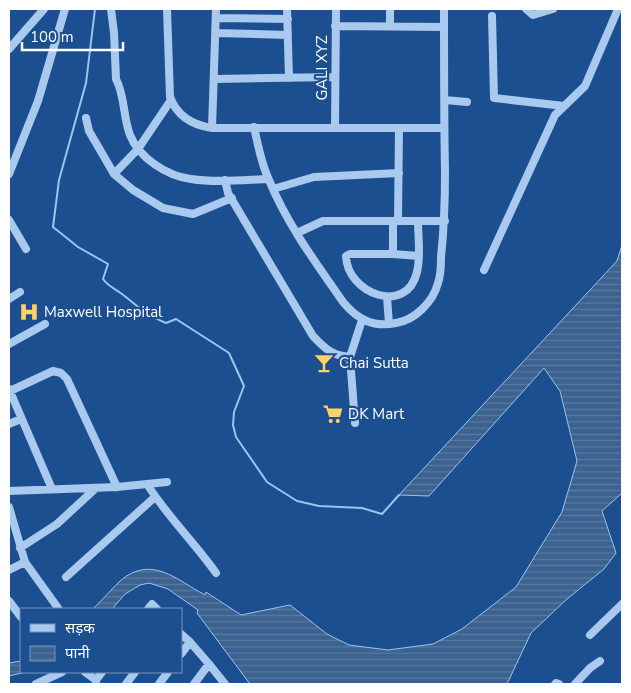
<svg xmlns="http://www.w3.org/2000/svg" width="631" height="693" viewBox="0 0 631 693" font-family="'Nunito Sans','Noto Sans Devanagari',sans-serif">
<style>
.water{fill:url(#water-rules);stroke:#9cc4f0}
.lines{fill:none;stroke-linecap:round;stroke-linejoin:round}
.stream{stroke:#9cc4f0;stroke-width:2}
.minor{stroke:#a9c9ee;stroke-width:8}
.labels{text-anchor:middle;stroke-width:4.5;stroke-linejoin:round;paint-order:stroke}
.street-label{font-size:15px;fill:#fff;stroke:#1b4f8f}
.poi-label{font-size:15px;fill:#fff;stroke:#1b4f8f;text-anchor:start}
</style>
<defs>
<pattern id="water-rules" width="6" height="5" patternUnits="userSpaceOnUse" patternTransform="scale(1.25)"><rect width="6" height="5" fill="#3c6290"/><path d="M0 2.5h6" fill="none" stroke="#597aa1"/></pattern>
</defs>
<rect width="100%" height="100%" fill="#1b4f8f"/>
<path class="water" d="M622 245V493L602 511 616 553 604 569 567 599 531 633 507 684H250L197 613 198 610 168 589 149 583 140 585 125 594 112 609H93C102 600 111 590 120 581 151 554 177 580 205 595L206 592 241 615 290 605 327 634 349 645 388 650 433 644 462 629 516 587 562 512 577 461 560 391 544 368 429 496 399 495 617 261Z
M21 661V672H26L9 676V663Z"/>
<g class="lines">
<path class="stream" d="M95 9 86 83 59 180 53 227 78 247 108 264 103 279C108 286 115 289 122 294 139 307 145 315 166 323L176 319 229 353 244 386 234 412 233 425 236 437 267 482 297 501 319 506 362 508 382 514 399 495"/>
<path class="minor" d="M111 9 114 33 116 79C125 96 123 117 130 135 139 158 167 176 191 179 216 183 243 180 268 179
M167 9 170 97C177 116 192 125 212 128H444
M287 9 289 78
M526 9 533 15 553 9
M492 16 494 98 564 106
M216 18 288 19
M390 25V9
M335 26 444 27
M216 33 288 35
M9 49 44 9
M215 79 335 77
M445 100 467 102
M86 118 89 131 114 174 133 190 163 208 193 214 232 198
M254 127C258 145 261 163 269 180 287 224 316 263 343 302 357 319 373 328 396 323 415 320 433 302 438 283 441 275 441 265 441 257 444 229 445 201 445 173 444 118 444 64 444 9
M335 127 336 9
M212 128 216 9
M9 174 38 101 65 9
M114 174 138 149 171 100
M225 180 228 193 313 336C325 349 333 356 350 357
M273 189 314 177 399 173
M9 220 26 249
M393 221V254H350L346 256C347 294 407 316 417 272 421 255 418 237 418 221
M398 221 399 128
M297 233 323 221H445
M393 254 419 256
M484 270 555 115 585 86 618 9
M387 297 389 324
M9 299 20 292
M9 344 45 324
M9 389 52 489
M10 391 53 371 61 373 67 379 117 487
M355 423 350 357 362 320
M9 424 21 419
M147 484 167 482
M9 491 117 487 147 484C167 516 194 542 216 573
M9 507 25 562 58 608
M20 548 57 524 96 488
M9 570 25 562
M66 577 155 497
M9 601 21 617
M148 609 152 604 157 609
M181 634 190 642
M590 635 622 604
M181 654 190 642 209 664
M85 672 96 680
M36 684 62 672
M96 684V680L102 672
M126 684 135 672
M159 684 168 672
M194 684 209 664 225 684
M555 684 556 683 559 684
M575 684 590 668 600 661"/>
</g>
<defs>
<symbol id="hospital-bare" viewBox="-9 -9 18 18"><path d="M-5-5h3v3.5h4V-5h3V5h-3V1.5h-4V5h-3Z" fill="#ffd166" stroke="#1b4f8f" stroke-width="2.5" paint-order="stroke"/></symbol>
<symbol id="bar-bare" viewBox="-9 -9 18 18"><path d="M-6-5H6L.8 .8V4.5H3.5V6h-7V4.5H-.8V.8Z" fill="#ffd166" stroke="#1b4f8f" stroke-width="2.5" paint-order="stroke"/></symbol>
<symbol id="supermarket-bare" viewBox="-9 -9 18 18"><path d="M-6-5.5h2.5l.6 2H6L4.5 2H-2.5L-4.4-4H-6ZM-1.5 3.2a1.3 1.3 0 1 0 .1 0ZM3 3.2a1.3 1.3 0 1 0 .1 0Z" fill="#ffd166" stroke="#1b4f8f" stroke-width="2.5" paint-order="stroke"/></symbol>
</defs>
<g fill-rule="evenodd">
<use href="#hospital-bare" x="15" y="298" width="28" height="28"/>
<use href="#bar-bare" x="310" y="349" width="28" height="28"/>
<use href="#supermarket-bare" x="319" y="400" width="28" height="28"/>
</g>
<g class="labels">
<g class="street-label">
<text transform="translate(322 68) rotate(-90)" y="5">GALI XYZ</text>
</g>
<g class="poi-label">
<text x="44" y="317">Maxwell Hospital</text>
<text x="339" y="368">Chai Sutta</text>
<text x="348" y="419">DK Mart</text>
</g>
</g>
<rect width="631" height="693" fill="none" stroke="#ffffff" stroke-width="20"/>
<rect x="20" y="608" width="162" height="65" fill="#1b4f8f" stroke="#7695bc"/>
<rect x="30" y="624" width="25" height="8" fill="#a9c9ee" stroke="#7695bc"/>
<text x="65" y="633" font-size="15" fill="#ffffff">सड़क</text>
<rect x="30" y="646" width="25" height="15" fill="url(#water-rules)" stroke="#7695bc"/>
<text x="65" y="658" font-size="15" fill="#ffffff">पानी</text>
<path d="M22 42v8h101v-8" fill="none" stroke="#ffffff" stroke-width="2.5"/>
<text x="30" y="42" font-size="15" fill="#ffffff" stroke="#1b4f8f" stroke-width="4" paint-order="stroke">100 m</text>
</svg>
